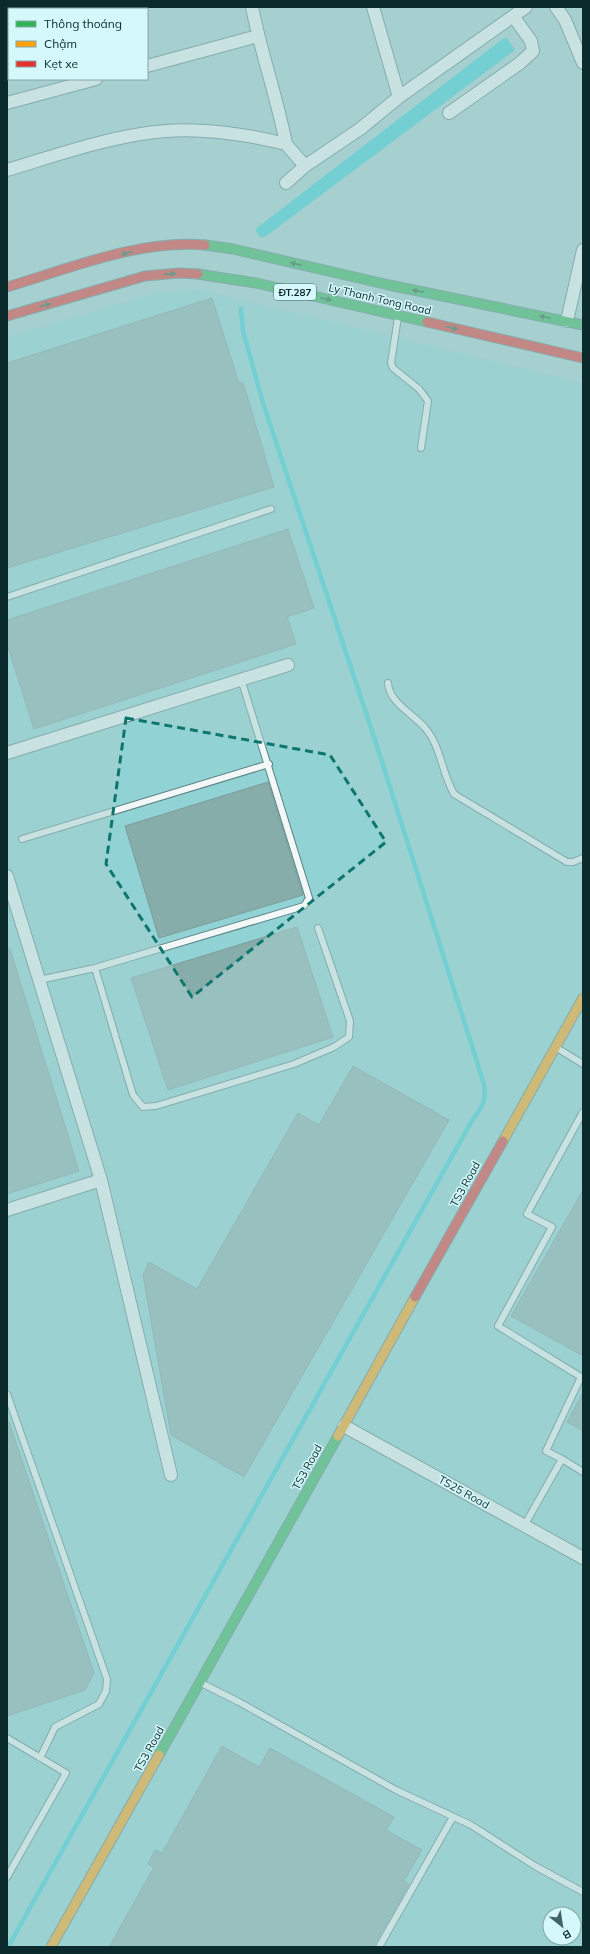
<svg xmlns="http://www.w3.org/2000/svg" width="590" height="1954" viewBox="0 0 590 1954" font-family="Mulish,sans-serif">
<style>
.built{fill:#91d2d5;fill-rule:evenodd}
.water{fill:#39ced4}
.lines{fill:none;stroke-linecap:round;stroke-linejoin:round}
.stream{stroke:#39ced4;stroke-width:4.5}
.building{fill:#87adaa;stroke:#7c9c9a}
.lane-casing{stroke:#5c8081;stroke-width:8}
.street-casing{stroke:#5c8081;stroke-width:14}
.fast-casing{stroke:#5c8081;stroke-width:11}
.slow-casing{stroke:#5c8081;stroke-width:11}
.jam-casing{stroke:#5c8081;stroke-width:11}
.lane{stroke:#f2f8f8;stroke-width:6}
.street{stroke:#f2f8f8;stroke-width:12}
.fast{stroke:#30b455;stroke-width:9}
.slow{stroke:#ff9f0a;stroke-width:9}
.jam{stroke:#e5322d;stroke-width:9}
.oneway{fill:#19613c}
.marked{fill:none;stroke:#0f766e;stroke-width:3;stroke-dasharray:8 5;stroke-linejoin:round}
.labels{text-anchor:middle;stroke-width:3;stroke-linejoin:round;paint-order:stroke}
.shield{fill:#d5f9fa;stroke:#476869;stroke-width:1}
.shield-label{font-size:10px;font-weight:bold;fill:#0a2a2b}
.street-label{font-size:11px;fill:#0a2a2b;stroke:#d5f9fa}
</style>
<rect width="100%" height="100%" fill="#a6cfd0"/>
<path class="built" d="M198 289 583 383V1947H7V337L156 293ZM550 1914H574V1938H550Z"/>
<path class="water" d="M504 38H507L515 50 269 234 262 238 258 235 256 229 262 224Z"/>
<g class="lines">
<path class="stream" d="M8 1947 473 1119C484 1106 487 1097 483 1081L377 746 263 403 243 331 241 309"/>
</g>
<path class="building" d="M212 298 239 383 243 382 274 487 7 568V363Z
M288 529 314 608 287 617 296 644 34 729 7 644V620Z
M268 782 303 895 159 938 125 826Z
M297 927 333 1037 168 1090 131 978Z
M7 949H10L79 1171 7 1194Z
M353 1066 449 1120 244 1477 171 1435 143 1275 149 1262 197 1289 298 1113 319 1125Z
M583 1190V1356L511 1316Z
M583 1393V1431L567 1422Z
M7 1422H9L94 1673 85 1690 7 1716Z
M222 1746 259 1767 270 1748 394 1817 386 1830 422 1850 404 1881 409 1884 373 1947H109L154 1867 148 1864 155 1850 162 1853Z"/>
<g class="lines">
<defs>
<path id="lane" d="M398 317 391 363 393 368 419 389 428 401 421 448
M7 597 271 509
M388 683C389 703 414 714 426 729 441 747 442 774 454 794L567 862H573L583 858
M22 839 269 764
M95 968 133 1095 143 1107 156 1106 294 1064 334 1047 349 1037 350 1021 318 928
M39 980 95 968 304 906 309 898 241 679
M557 1048 583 1064
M7 1394 107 1679 106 1691 99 1704 55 1727 40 1758
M562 1459 583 1472
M524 1526 562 1459 546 1451 581 1377 498 1326 552 1227 527 1214 583 1112
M201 1683 239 1702 396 1790 471 1825 535 1866 583 1892
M7 1738 66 1773 7 1877
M379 1947 453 1817"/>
<path id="street" d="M373 7 399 97
M556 7 565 20 583 63
M147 66 258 36
M7 103 96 79
M449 113 520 63 533 51 531 41 513 16
M286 144 305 166
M7 170C57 155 113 135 166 131 203 128 251 135 286 144 277 97 261 53 252 7
M286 183 305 166 360 129 399 97 526 7
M567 321 583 250
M7 753 288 665
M7 876 101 1180 171 1475
M7 1210 101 1180
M344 1426 583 1558"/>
<path id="fast" d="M205 245 233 249 389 285 583 325
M198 274 256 283 427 322
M159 1755 338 1436"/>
<path id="slow" d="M503 1141 583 998
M338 1436 415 1297
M51 1947 159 1755"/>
<path id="jam" d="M7 287C68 269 140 239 205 245
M7 316 145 276 179 273 198 274
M427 322 583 358
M415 1297 503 1141"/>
</defs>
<use href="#lane" class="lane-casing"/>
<use href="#street" class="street-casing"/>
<use href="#fast" class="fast-casing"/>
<use href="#slow" class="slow-casing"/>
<use href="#jam" class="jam-casing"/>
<use href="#lane" class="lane"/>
<use href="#street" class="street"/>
<use href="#fast" class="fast"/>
<use href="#slow" class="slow"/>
<use href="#jam" class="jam"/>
</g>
<defs><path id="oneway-solid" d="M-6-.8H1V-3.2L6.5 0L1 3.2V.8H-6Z"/></defs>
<g class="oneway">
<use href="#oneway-solid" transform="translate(127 253) rotate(164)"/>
<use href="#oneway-solid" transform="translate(296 264) rotate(-167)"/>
<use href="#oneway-solid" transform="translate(170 274) rotate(-4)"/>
<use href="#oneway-solid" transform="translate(418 291) rotate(-169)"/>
<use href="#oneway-solid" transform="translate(326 299) rotate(12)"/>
<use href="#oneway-solid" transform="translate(45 305) rotate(-16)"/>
<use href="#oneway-solid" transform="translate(545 317) rotate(-169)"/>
<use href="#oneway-solid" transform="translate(452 328) rotate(13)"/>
</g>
<path d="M0 0H590V1954H0ZM126 718 330 755 386 842 192 997 106 864Z" fill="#a6cfd0" fill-opacity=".55" fill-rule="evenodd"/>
<path class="marked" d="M126 718 330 755 386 842 192 997 106 864Z"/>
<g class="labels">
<rect class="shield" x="274" y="284" width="42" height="16" rx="3"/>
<g class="shield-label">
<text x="295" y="296">ĐT.287</text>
</g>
<g class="street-label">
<text transform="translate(380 299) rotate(13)" y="4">Ly Thanh Tong Road</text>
<text transform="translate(465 1184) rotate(-61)" y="4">TS3 Road</text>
<text transform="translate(307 1467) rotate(-61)" y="4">TS3 Road</text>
<text transform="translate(464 1492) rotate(29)" y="4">TS25 Road</text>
<text transform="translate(149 1749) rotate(-61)" y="4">TS3 Road</text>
</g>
</g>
<rect width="590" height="1954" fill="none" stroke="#0a2a2b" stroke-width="16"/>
<rect x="8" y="8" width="140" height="72" fill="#d5f9fa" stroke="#84a6a7"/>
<rect x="16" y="21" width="20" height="6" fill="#30b455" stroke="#84a6a7"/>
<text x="44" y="28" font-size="12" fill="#0a2a2b">Thông thoáng</text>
<rect x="16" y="41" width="20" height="6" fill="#ff9f0a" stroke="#84a6a7"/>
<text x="44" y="48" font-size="12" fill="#0a2a2b">Chậm</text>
<rect x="16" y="61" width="20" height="6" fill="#e5322d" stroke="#84a6a7"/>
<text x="44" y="68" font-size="12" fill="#0a2a2b">Kẹt xe</text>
<g transform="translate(562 1926) rotate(150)"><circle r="19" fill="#d5f9fa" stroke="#84a6a7"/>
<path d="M0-3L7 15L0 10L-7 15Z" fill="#416465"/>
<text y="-6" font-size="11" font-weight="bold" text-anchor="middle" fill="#0a2a2b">B</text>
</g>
</svg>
